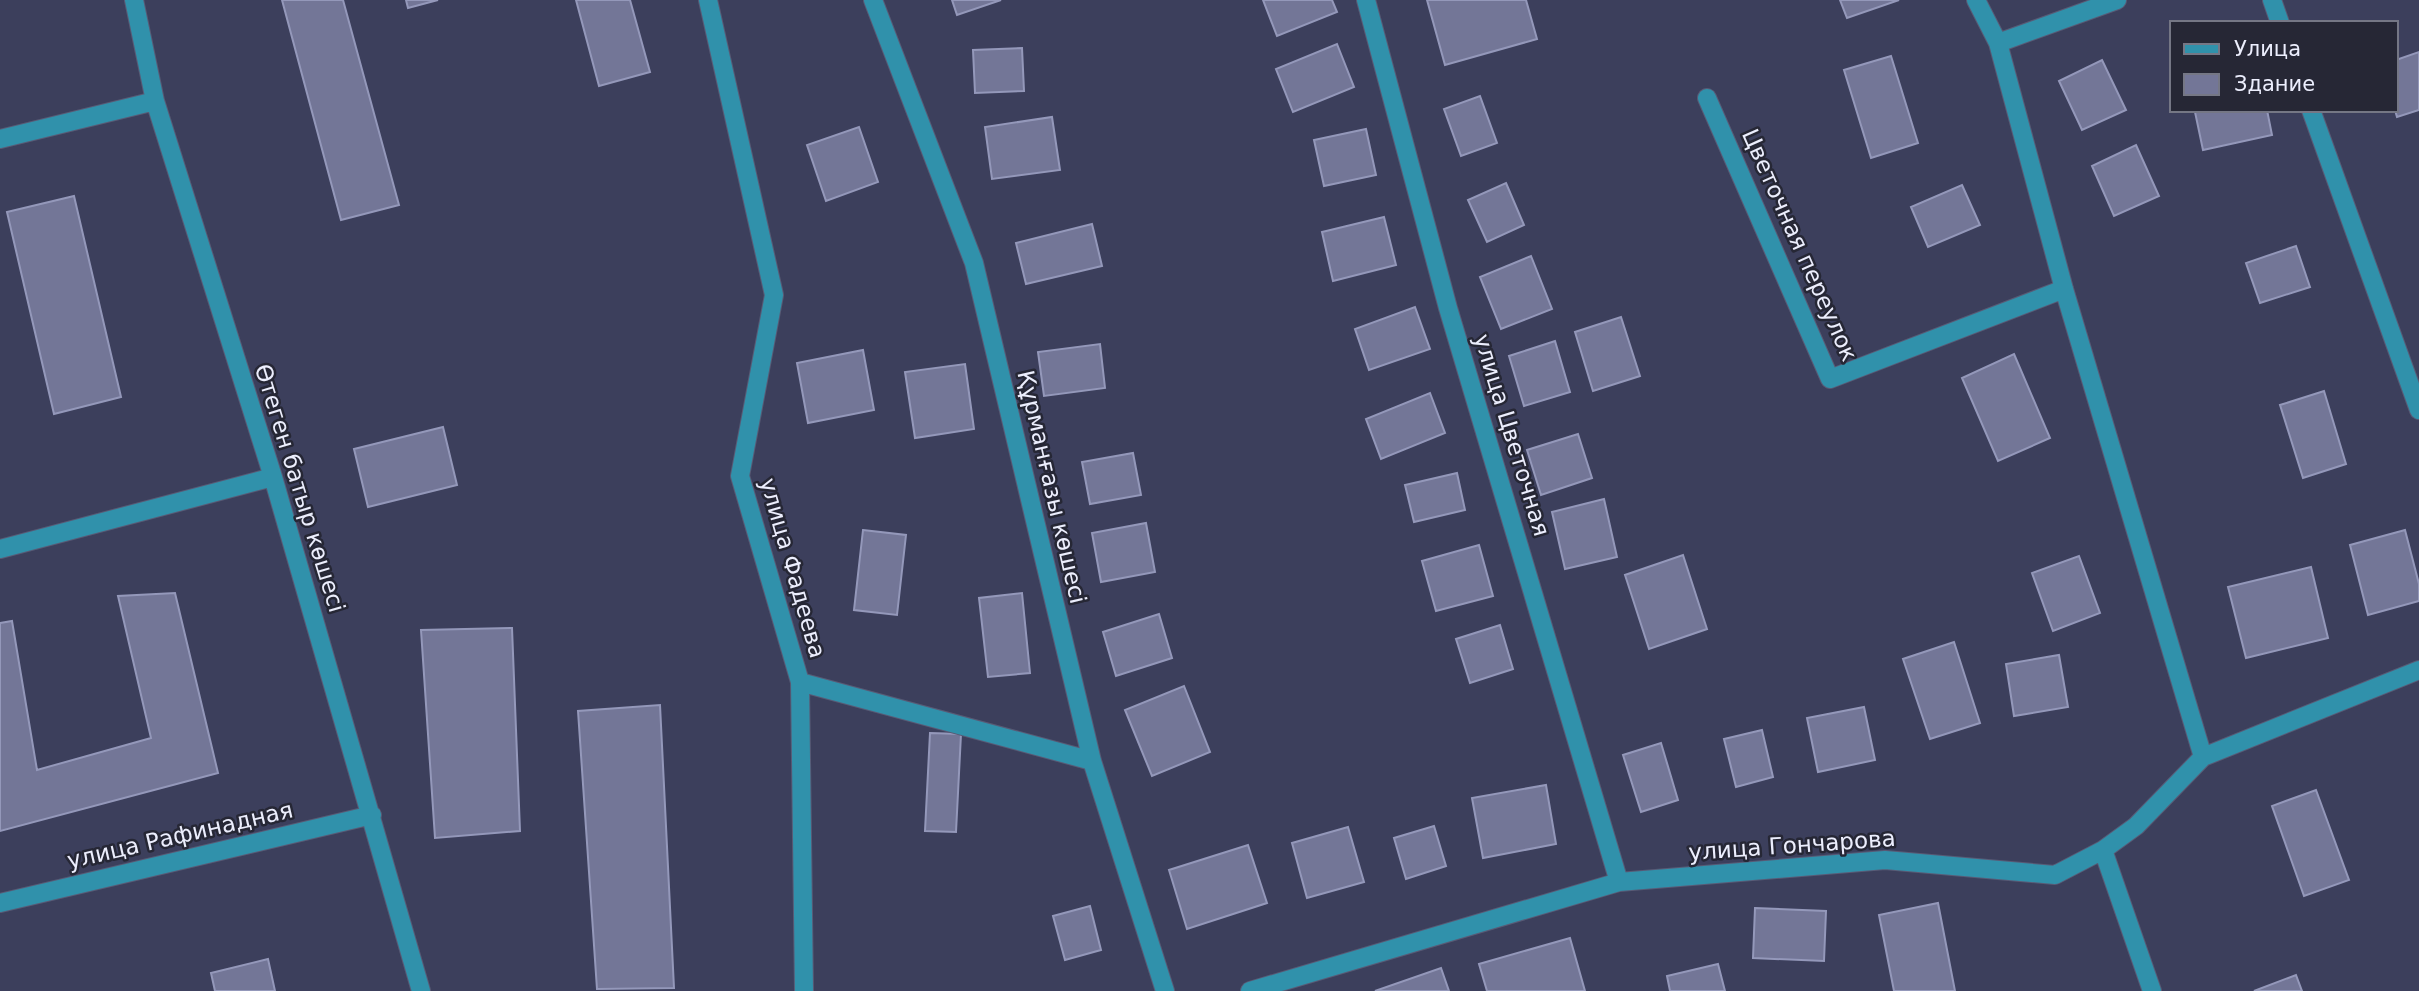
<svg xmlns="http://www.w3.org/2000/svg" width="2419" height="991" viewBox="0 0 2419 991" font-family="'DejaVu Sans',sans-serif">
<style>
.building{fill:#737697;stroke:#9498ba;stroke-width:2}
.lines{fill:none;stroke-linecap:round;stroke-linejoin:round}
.minor-casing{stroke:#585b76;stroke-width:20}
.minor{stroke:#3091ab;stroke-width:18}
.labels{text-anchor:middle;stroke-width:5;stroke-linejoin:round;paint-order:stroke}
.street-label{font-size:23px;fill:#eceefd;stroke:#262735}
</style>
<rect width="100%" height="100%" fill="#3c3f5c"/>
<path class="building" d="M282 0H343L399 205 341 220Z
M406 0H438L408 8Z
M576 0H630L650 72 599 86Z
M952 0H1001L957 15Z
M1263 0H1332L1337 12 1277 36Z
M1427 0H1526L1537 39 1445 65Z
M1840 0H1899L1847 18Z
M1337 44 1354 87 1293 112 1276 69Z
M1022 48 1024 91 975 93 973 50Z
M2419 52V110L2397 117 2395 110 2396 60Z
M1891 56 1918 143 1871 158 1844 70Z
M2102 60 2126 110 2082 130 2059 81Z
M1480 96 1497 143 1461 156 1444 109Z
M2203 110H2267L2272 135 2203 150 2195 112Z
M1052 117 1060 170 992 179 985 127Z
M859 127 878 182 826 201 807 145Z
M1366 129 1376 175 1324 186 1314 140Z
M2136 145 2159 196 2114 216 2092 166Z
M1506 183 1524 225 1487 242 1468 200Z
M1962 185 1980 225 1928 247 1911 207Z
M74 196 121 397 54 414 7 212Z
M1384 217 1396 265 1333 281 1322 232Z
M1092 224 1102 266 1026 284 1016 243Z
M2296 246 2310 287 2260 303 2246 263Z
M1531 256 1552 309 1501 329 1480 277Z
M1415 307 1430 349 1369 370 1355 329Z
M1621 317 1640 376 1593 391 1575 332Z
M1555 341 1570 392 1524 406 1509 356Z
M1100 344 1105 388 1044 396 1038 352Z
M863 350 874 410 808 423 797 363Z
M2014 354 2050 438 1998 461 1962 378Z
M965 364 974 429 915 438 905 372Z
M2324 391 2346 464 2303 478 2280 405Z
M1430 393 1445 433 1381 459 1366 419Z
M443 427 457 485 368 507 354 449Z
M1578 434 1592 478 1541 495 1527 450Z
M1133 453 1141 495 1090 504 1082 462Z
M1457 473 1465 510 1414 522 1405 485Z
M1604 499 1617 557 1565 569 1552 512Z
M1146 523 1155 572 1101 582 1092 533Z
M863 530 906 535 897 615 854 610Z
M2405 530 2419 584V601L2368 615 2350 545Z
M1479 545 1493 596 1436 611 1422 561Z
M1683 555 1707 629 1649 649 1625 575Z
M2079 556 2100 613 2053 631 2032 573Z
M2311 567 2328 638 2246 658 2228 587Z
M175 593 218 773 0 831V623L12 621 37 770 151 738 118 596Z
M1022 593 1030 673 988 677 979 598Z
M1159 614 1172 658 1116 676 1103 632Z
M1500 625 1513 669 1470 683 1456 639Z
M512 628 520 831 435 838 421 630Z
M1954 642 1980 723 1930 739 1903 659Z
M2059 655 2068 707 2014 716 2006 664Z
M1184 686 1210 752 1152 776 1125 710Z
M660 705 674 988 597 989 578 711Z
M1864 707 1875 760 1818 772 1807 718Z
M1762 730 1773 777 1736 787 1724 739Z
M930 733 961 734 956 832 925 831Z
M1661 743 1678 800 1641 812 1623 755Z
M1546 785 1556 844 1483 858 1472 798Z
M2316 790 2349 880 2304 896 2272 806Z
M1434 826 1446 866 1406 879 1394 838Z
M1348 827 1364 882 1307 898 1292 843Z
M1248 845 1267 903 1187 929 1169 870Z
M1938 903 1955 991H1894L1879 915Z
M1090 906 1101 950 1065 960 1053 916Z
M1755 908 1826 911 1824 961 1753 958Z
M1570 938 1585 991H1487L1479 964Z
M268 959 275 991H215L211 973Z
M1718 964 1725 991H1670L1667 976Z
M1441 968 1449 991H1375Z
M2296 975 2302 991H2254Z"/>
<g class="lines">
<defs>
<path id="minor" d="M134 0 155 101 273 477 421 991
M708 0 774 295 740 476 800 682 804 991
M873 0 974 263 1092 761 1165 991
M1366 0 1448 308 1619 882
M1976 0 1998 43 2064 289 2203 757
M2272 0 2280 23
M1998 43 2117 0
M1707 98 1830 379 2064 289
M2311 110 2419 410
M0 139 155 101
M0 549 273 477
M800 682 1092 761
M2103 850 2152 991
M0 903 372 815
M1250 991 1619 882 1885 860 2055 875 2103 850 2136 826 2203 757 2419 670"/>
</defs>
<use href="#minor" class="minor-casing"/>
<use href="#minor" class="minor"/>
</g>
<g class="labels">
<g class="street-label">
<text transform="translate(1800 245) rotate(66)" y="8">Цветочная переулок</text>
<text transform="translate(1512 435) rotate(73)" y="8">улица Цветочная</text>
<text transform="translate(1052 487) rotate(77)" y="8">Құрманғазы көшесі</text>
<text transform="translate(300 488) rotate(73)" y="8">Өтеген батыр көшесі</text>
<text transform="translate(793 568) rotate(74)" y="8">улица Фадеева</text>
<text transform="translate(180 835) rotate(-13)" y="8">улица Рафинадная</text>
<text transform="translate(1792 845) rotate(-4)" y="8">улица Гончарова</text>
</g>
</g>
<rect x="2170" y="21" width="228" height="91" fill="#262735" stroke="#757785" stroke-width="2"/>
<rect x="2184" y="44" width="35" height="10" fill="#3091ab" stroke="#757785" stroke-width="2"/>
<text x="2234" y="56" font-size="21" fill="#eceefd">Улица</text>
<rect x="2184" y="74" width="35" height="21" fill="#737697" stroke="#757785" stroke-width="2"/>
<text x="2234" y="91" font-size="21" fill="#eceefd">Здание</text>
</svg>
